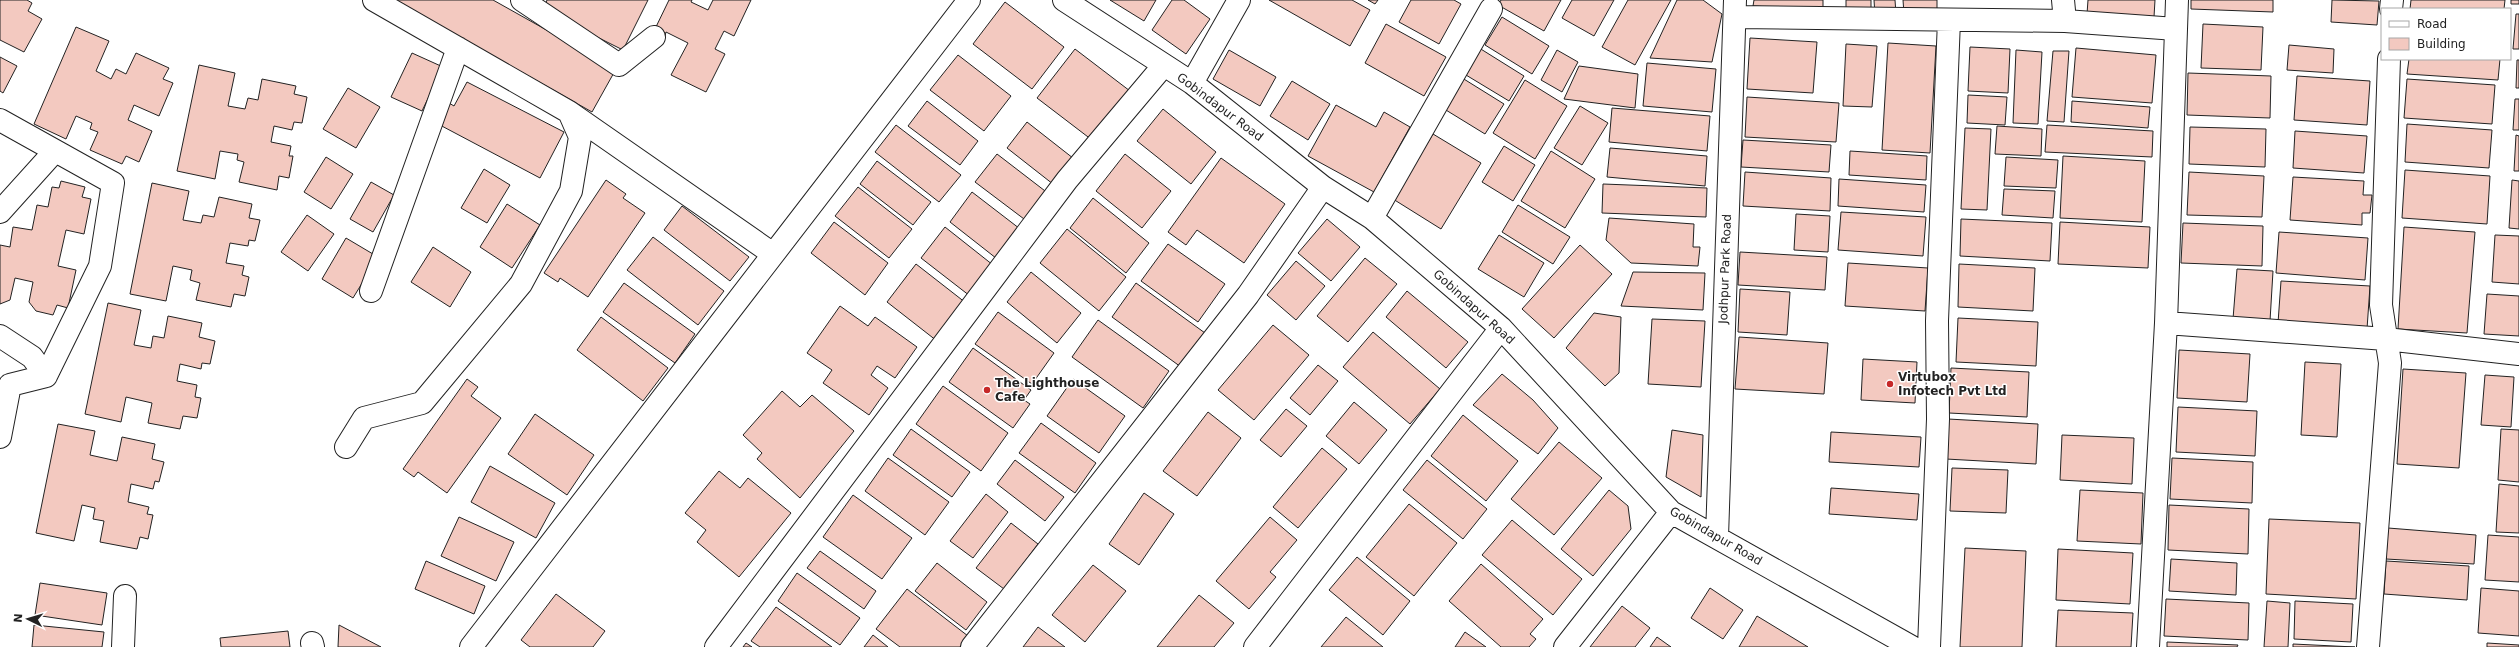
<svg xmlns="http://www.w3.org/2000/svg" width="2519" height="647" viewBox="0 0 2519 647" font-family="'DejaVu Sans',sans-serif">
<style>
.building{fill:#f3c9c0;stroke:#222}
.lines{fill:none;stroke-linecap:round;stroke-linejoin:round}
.minor-casing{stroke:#222;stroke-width:24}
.minor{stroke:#fff;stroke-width:22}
.poi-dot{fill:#c62828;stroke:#fff;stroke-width:1.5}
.labels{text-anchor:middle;stroke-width:3;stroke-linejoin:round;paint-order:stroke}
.street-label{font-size:12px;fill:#222;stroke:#fff}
.poi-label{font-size:12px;font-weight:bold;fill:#222;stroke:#fff;text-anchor:start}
</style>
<rect width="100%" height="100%" fill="#fff"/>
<path class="building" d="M0 0H27L32 3 28 11 42 19 24 52 0 40Z
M394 0H493L616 69 592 112Z
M547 0H648L623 50 543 10Z
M669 0H692L691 2 708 10 713 0H751L734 36 724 31 715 49 725 54 706 92 671 75 688 43 666 32 665 36 654 31Z
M1110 0H1156L1144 21Z
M1172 0H1184L1210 19 1186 54 1152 30Z
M1269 0H1352L1370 10 1350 46Z
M1368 0H1378L1375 4Z
M1411 0H1454L1461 4 1439 44 1399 22Z
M1501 0H1561L1544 31 1498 5Z
M1572 0H1614L1594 36 1562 18Z
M1628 0H1671L1635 65 1602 47Z
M1677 0H1703L1722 14 1712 62 1650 58Z
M1754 0H1823V10L1753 6Z
M1846 0H1871V16H1846Z
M1874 0H1895L1896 14 1875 15Z
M1903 0H1937V13L1904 14Z
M2088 0H2155L2154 17 2087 14Z
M2191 0H2273V12L2191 9Z
M2332 0 2379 1 2377 25 2331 22Z
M2411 0H2505L2504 9H2410Z
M2511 0H2519V4H2511Z
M1005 2 1064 47 1032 89 973 44Z
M2516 14H2519V49H2513Z
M1502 17 1549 46 1532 74 1485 45Z
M1386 24 1446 57 1424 96 1365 63Z
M2203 24 2263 27 2261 70 2201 68Z
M76 27 109 41 96 71 111 79 116 69 126 74 136 53 169 68 163 79 173 83 159 116 134 105 128 120 152 131 139 162 126 156 122 164 90 150 98 132 90 129 92 123 76 116 66 139 34 124Z
M1750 38 1817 42 1813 93 1747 89Z
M1888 43 1936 46 1930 153 1882 150Z
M1846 44 1877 46 1872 107 1843 106Z
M2289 45 2334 49 2333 73 2287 70Z
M1476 46 1524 76 1509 101 1461 72Z
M1970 47 2010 49 2008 93 1968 91Z
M2076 48 2156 55 2152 103 2072 97Z
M1075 49 1130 91 1092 140 1037 98Z
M1229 50 1276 77 1260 106 1213 79Z
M1557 50 1578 62 1562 92 1541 80Z
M2016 50 2042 52 2038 124 2013 123Z
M2053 51H2069L2064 122 2047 121Z
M412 53 443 67 422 111 391 97Z
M958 55 1011 96 984 131 930 90Z
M0 57 17 66 3 93 0 91Z
M2409 59H2500L2498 80 2407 74Z
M2517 60H2519V88H2516Z
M1647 63 1716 69 1712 112 1643 106Z
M199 65 235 73 228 106 245 109 248 98 258 100 262 79 296 86 294 94 307 97 302 123 294 122 292 130 274 126 271 142 291 146 289 156H293L289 178 279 176 277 190 239 182 244 162 237 160 238 154 220 151 215 179 177 171Z
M1579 66 1638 74 1635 108 1564 99Z
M2188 73 2271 76 2270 118 2187 115Z
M1459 76 1504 104 1485 134 1441 107Z
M2297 76 2370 81 2367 125 2294 120Z
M2407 79 2495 85 2492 124 2404 118Z
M1525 80 1567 106 1535 159 1493 133Z
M1292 81 1330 104 1308 140 1270 116Z
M467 82 564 132 540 178 438 124 449 103 454 106Z
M348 88 380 107 356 148 323 129Z
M1968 95 2007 97 2005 125 1967 123Z
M1747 97 1839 103 1836 142 1745 137Z
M2515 99H2519V130H2513Z
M927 101 978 141 960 165 908 126Z
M2072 101 2150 107 2148 128 2071 122Z
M1336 105 1376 127 1384 112 1410 127 1374 192 1308 156Z
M1580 106 1608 123 1582 165 1554 148Z
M1612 108 1710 116 1707 151 1609 142Z
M1163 109 1216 152 1191 184 1137 141Z
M1027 122 1078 162 1058 188 1007 148Z
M2407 124 2492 130 2489 168 2405 162Z
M896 125 961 175 939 202 875 152Z
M2047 125 2153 131 2152 157 2045 152Z
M1997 126 2042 129 2041 156 1995 154Z
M2190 127 2266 129 2265 167 2189 164Z
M1965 128 1991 129 1987 210 1961 209Z
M2295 131 2367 136 2364 173 2293 168Z
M1433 134 1481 163 1441 229 1393 199Z
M2516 135 2519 136V171H2514Z
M1743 140 1831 145 1829 172 1741 167Z
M1504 146 1535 165 1513 201 1482 182Z
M1610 148 1707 156 1705 186 1607 177Z
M1551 151 1595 179 1565 228 1521 201Z
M1850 151 1927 156 1926 180 1849 175Z
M997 154 1049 194 1028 222 975 182Z
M1125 154 1171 191 1142 228 1096 191Z
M2063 156 2145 161 2142 222 2060 218Z
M326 157 353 174 331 209 304 192Z
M2006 157 2058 160 2056 188 2004 186Z
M1221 158 1285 204 1244 263 1197 230 1186 245 1168 232Z
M877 161 931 202 913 225 860 184Z
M484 169 510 185 487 223 461 208Z
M2405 170 2490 176 2487 224 2402 218Z
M1745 172 1831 178 1830 211 1743 206Z
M2189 172 2264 176 2262 217 2187 215Z
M2293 177 2364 181 2363 195H2372L2370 213H2362V225L2290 220Z
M1839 179 1926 185 1924 212 1838 206Z
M606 180 626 194 623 198 645 213 588 297 560 278 558 282 544 273Z
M2512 180 2519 181V229L2509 228Z
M61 181 85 187 82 197 91 199 84 234 66 230 58 266 76 270 68 308 57 305 53 315 36 311 29 302 33 282 15 278 10 300 0 304V245L10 247 13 227 32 230 37 205 48 207 52 187 59 188Z
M371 182 394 195 373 232 350 219Z
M152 183 189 191 183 220 201 223 203 215 214 217 219 197 252 204 249 218 260 220 255 241 249 240 248 246 230 243 226 263 244 266 242 275 249 277 245 296 234 294 231 307 196 300 200 283 190 280 192 270 173 266 166 301 130 294Z
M1603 184 1707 188 1706 217 1602 213Z
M858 187 912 229 889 258 835 216Z
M2004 189 2055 191 2053 218 2002 215Z
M972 192 1024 232 1001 262 950 222Z
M1093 198 1149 243 1126 273 1070 228Z
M507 204 540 225 512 268 480 247Z
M1518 205 1570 237 1553 264 1502 232Z
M682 206 749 257 730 281 664 230Z
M1841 212 1926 217 1923 256 1838 250Z
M1796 214 1830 216 1828 252 1794 250Z
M307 215 334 234 308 271 281 252Z
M1609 218 1694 224 1693 247H1700L1698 266 1631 263 1606 240Z
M1327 219 1360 247 1331 281 1298 253Z
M1961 219 2052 223 2050 261 1960 256Z
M834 222 888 263 865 295 811 253Z
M2060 222 2150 227 2148 268 2058 264Z
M2183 223 2263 226 2262 266 2181 263Z
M945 227 993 265 970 296 921 258Z
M2404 227 2475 232 2467 333 2398 329Z
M1067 229 1126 277 1099 311 1040 263Z
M2279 232 2368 238 2365 280 2276 273Z
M1499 235 1544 263 1524 297 1478 269Z
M2495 235 2519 236V284L2492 282Z
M653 237 724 291 698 325 627 270Z
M346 238 378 257 353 298 322 279Z
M1168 244 1225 284 1198 322 1141 281Z
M1580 245 1612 274 1554 338 1522 309Z
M433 247 471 272 450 307 411 282Z
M1740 252 1827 257 1825 290 1738 285Z
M1365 258 1397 284 1348 342 1317 316Z
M1296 261 1325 286 1296 320 1267 295Z
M1848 263 1928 268 1925 311 1845 306Z
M916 264 966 303 937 341 887 302Z
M1959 264 2035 268 2033 311 1958 307Z
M2237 269 2273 271 2270 321 2233 319Z
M1031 272 1081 313 1057 343 1007 302Z
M1633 272 1705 273 1703 310 1621 306Z
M2281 281 2370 286 2367 329 2278 323Z
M624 283 695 334 675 363 603 312Z
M1136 283 1205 333 1181 367 1112 317Z
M1740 289 1790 292 1787 335 1738 332Z
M1407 291 1468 342 1446 368 1386 317Z
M2487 294 2519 296V336L2484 334Z
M108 303 141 310 134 345 151 348 153 336 164 338 168 316 202 323 199 337 215 341 210 364 202 363 201 369 180 364 177 381 197 385 195 397 201 398 197 418 183 416 180 429 148 423 152 403 126 397 121 422 85 414Z
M840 306 868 326 875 317 917 347 895 378 877 366 871 375 888 388 869 415 823 383 832 370 807 353Z
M998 312 1054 353 1032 384 975 344Z
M1594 313 1621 317 1619 373 1605 386 1566 348Z
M601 317 668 368 643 401 577 350Z
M1958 318 2038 322 2036 366 1956 362Z
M1652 319 1705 321 1701 387 1648 384Z
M1098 320 1169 371 1143 408 1072 357Z
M1273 325 1309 355 1254 420 1218 390Z
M1373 332 1440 389 1410 424 1343 367Z
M1739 337 1828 343 1824 394 1735 389Z
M973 348 1031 390 1024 400 1030 404 1013 428 949 382Z
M2179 350 2250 354 2247 402 2177 398Z
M1863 359 1917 362 1915 403 1861 400Z
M2305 362 2341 364 2337 437 2301 435Z
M1318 365 1338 381 1310 415 1290 398Z
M1951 368 2029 372 2027 417 1949 413Z
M2403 369 2466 373 2459 468 2397 464Z
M1502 374 1533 400 1558 428 1538 454 1473 405Z
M2485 375 2514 377 2511 427 2481 425Z
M467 379 478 387 471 396 501 418 447 493 418 472 414 477 403 469Z
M1073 379 1125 416 1099 453 1047 416Z
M943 386 1008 433 981 471 916 424Z
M782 391 800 407 812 395 854 431 800 498 757 459 762 453 743 435Z
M1354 402 1387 430 1359 464 1326 436Z
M2178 407 2257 411 2255 456 2176 452Z
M1286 409 1307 426 1281 457 1260 440Z
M1208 412 1241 438 1197 496 1163 471Z
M535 414 594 455 567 495 508 454Z
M1463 415 1518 461 1486 501 1431 456Z
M1948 419 2038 424 2036 464 1946 459Z
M1041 423 1096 463 1075 493 1019 453Z
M58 424 95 431 90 455 117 461 122 437 155 444 152 459 164 462 159 482 155 481 153 489 131 484 128 502 149 507 147 514 153 515 148 539 140 537 137 549 100 542 104 521 93 519 95 508 82 505 74 541 36 533Z
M911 429 970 472 952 497 893 455Z
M2501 429 2519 430V482L2498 480Z
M1672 430 1703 435 1701 497 1666 477Z
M1831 432 1921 437 1919 467 1829 462Z
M2062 435 2134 438 2132 484 2060 480Z
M1559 442 1602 478 1554 535 1511 499Z
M1322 448 1347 469 1298 528 1273 507Z
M888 458 949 502 925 535 865 491Z
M2172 458 2253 462 2252 503 2170 499Z
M1015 460 1064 497 1045 521 997 484Z
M1427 460 1487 509 1463 539 1403 490Z
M490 466 555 503 536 538 471 502Z
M1952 468 2008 470 2006 513 1950 511Z
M719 471 740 488 748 478 791 513 739 577 697 542 706 530 685 513Z
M2499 484 2519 486V533L2496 532Z
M1831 488 1919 494 1917 520 1829 514Z
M1609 490 1628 506 1631 529 1593 576 1561 549Z
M2080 490 2143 493 2141 544 2077 541Z
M1144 493 1174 514 1139 565 1109 544Z
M986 494 1008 512 973 558 950 541Z
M853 495 912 538 882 579 823 537Z
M1409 504 1457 543 1414 596 1366 557Z
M2169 505 2249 509 2248 554 2168 550Z
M459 517 514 542 496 581 441 556Z
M1270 517 1297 540 1270 572 1276 577 1249 609 1216 581Z
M2269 519 2360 523 2356 599 2266 594Z
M1512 520 1582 579 1553 615 1482 555Z
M1011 523 1038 544 1004 589 976 568Z
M2388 528 2476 535 2474 564 2386 559Z
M2488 535 2519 537V582L2485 580Z
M1965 548 2026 551 2022 647H1960Z
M2058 549 2133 553 2130 604 2056 600Z
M820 551 876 591 864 609 807 568Z
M1357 557 1410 601 1383 635 1329 590Z
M2171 559 2237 563 2236 595 2169 591Z
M426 561 485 586 474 614 415 589Z
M2386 561 2469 566 2467 600 2384 594Z
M937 563 987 602 966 630 915 591Z
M1481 564 1543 619 1530 634 1536 639 1529 647H1501L1449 601Z
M1093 565 1126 591 1085 642 1052 615Z
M797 573 860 618 840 645 778 601Z
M40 583 107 593 102 625 35 615Z
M1710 588 1743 610 1723 639 1691 618Z
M2481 588 2519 591V636L2478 633Z
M907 589 968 636 960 647H900L876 629Z
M556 594 605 631 593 647H530L521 640Z
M1199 595 1234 623 1214 647H1157Z
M2166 599 2249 603 2248 640 2164 636Z
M2267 601 2290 603 2288 647H2264Z
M2295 601 2353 604 2351 642 2294 639Z
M1622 606 1650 628 1635 647H1590Z
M776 607 832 647H760L751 641Z
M2058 610 2133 613 2131 647H2056Z
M1757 616 1808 647H1739Z
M1346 617 1383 647H1321Z
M34 625 104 632 102 647H32Z
M339 625 381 647H338Z
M1038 627 1065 647H1023Z
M288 631 290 647H221L220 638Z
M1465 632 1486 647H1455Z
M873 635 888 647H864Z
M1657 637 1671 647H1650Z
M2167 642 2238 645 2237 647H2167Z
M746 643 752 647H743Z
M2487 643 2519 645V647H2487Z
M2293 644 2355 647H2293Z"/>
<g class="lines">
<defs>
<path id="minor" d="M374 0 569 112 773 254
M522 0 619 65 654 37
M1064 0 1192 83 1323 187 1372 218 1501 328 1671 512 1912 647
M2391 9 2392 0
M1735 17 2065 21 2063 0
M2065 21 2176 29
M1192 83 1239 0
M0 120 113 183 100 266 46 376
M0 212 54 152
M1372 218 1491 9
M371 291 458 48
M2166 323 2386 339 2519 354
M0 336 32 357 46 376
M0 437 10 385 46 376
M346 447 364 418 422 403 521 284 571 191 580 137 569 112
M1717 537 1735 0
M312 643 313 647
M123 647 125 596
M471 647 969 0
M716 647 1067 180 1164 65
M972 647 1248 295 1323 187
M1255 647 1501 328
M1565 647 1671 512
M1929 647 1938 419 1937 321 1949 20
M2148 647 2166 323 2177 0
M2368 647 2390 363 2381 305 2389 59"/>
</defs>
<use href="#minor" class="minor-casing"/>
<use href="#minor" class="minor"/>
</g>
<g class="poi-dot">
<circle cx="1890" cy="384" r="4"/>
<circle cx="987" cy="390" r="4"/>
</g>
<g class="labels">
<g class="street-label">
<text transform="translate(1220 107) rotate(37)" y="4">Gobindapur Road</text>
<text transform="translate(1725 269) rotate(-88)" y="4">Jodhpur Park Road</text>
<text transform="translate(1474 307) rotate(42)" y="4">Gobindapur Road</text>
<text transform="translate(1716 536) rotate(30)" y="4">Gobindapur Road</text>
</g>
<g class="poi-label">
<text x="1898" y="381">Virtubox<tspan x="1898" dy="14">Infotech Pvt Ltd</tspan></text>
<text x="995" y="387">The Lighthouse<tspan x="995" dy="14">Cafe</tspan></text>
</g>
</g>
<rect x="2381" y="8" width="130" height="52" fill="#ffffff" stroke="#a7a7a7"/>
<rect x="2389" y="21" width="20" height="6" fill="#ffffff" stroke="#a7a7a7"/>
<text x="2417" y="28" font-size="12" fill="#222222">Road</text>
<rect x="2389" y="38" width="20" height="12" fill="#f3c9c0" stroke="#a7a7a7"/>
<text x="2417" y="48" font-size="12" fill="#222222">Building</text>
<g transform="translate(28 619) rotate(275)" stroke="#ffffff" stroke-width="3" paint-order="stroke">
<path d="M0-3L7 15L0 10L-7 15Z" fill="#222222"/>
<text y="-6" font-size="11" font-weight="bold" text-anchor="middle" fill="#222222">N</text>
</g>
</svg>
